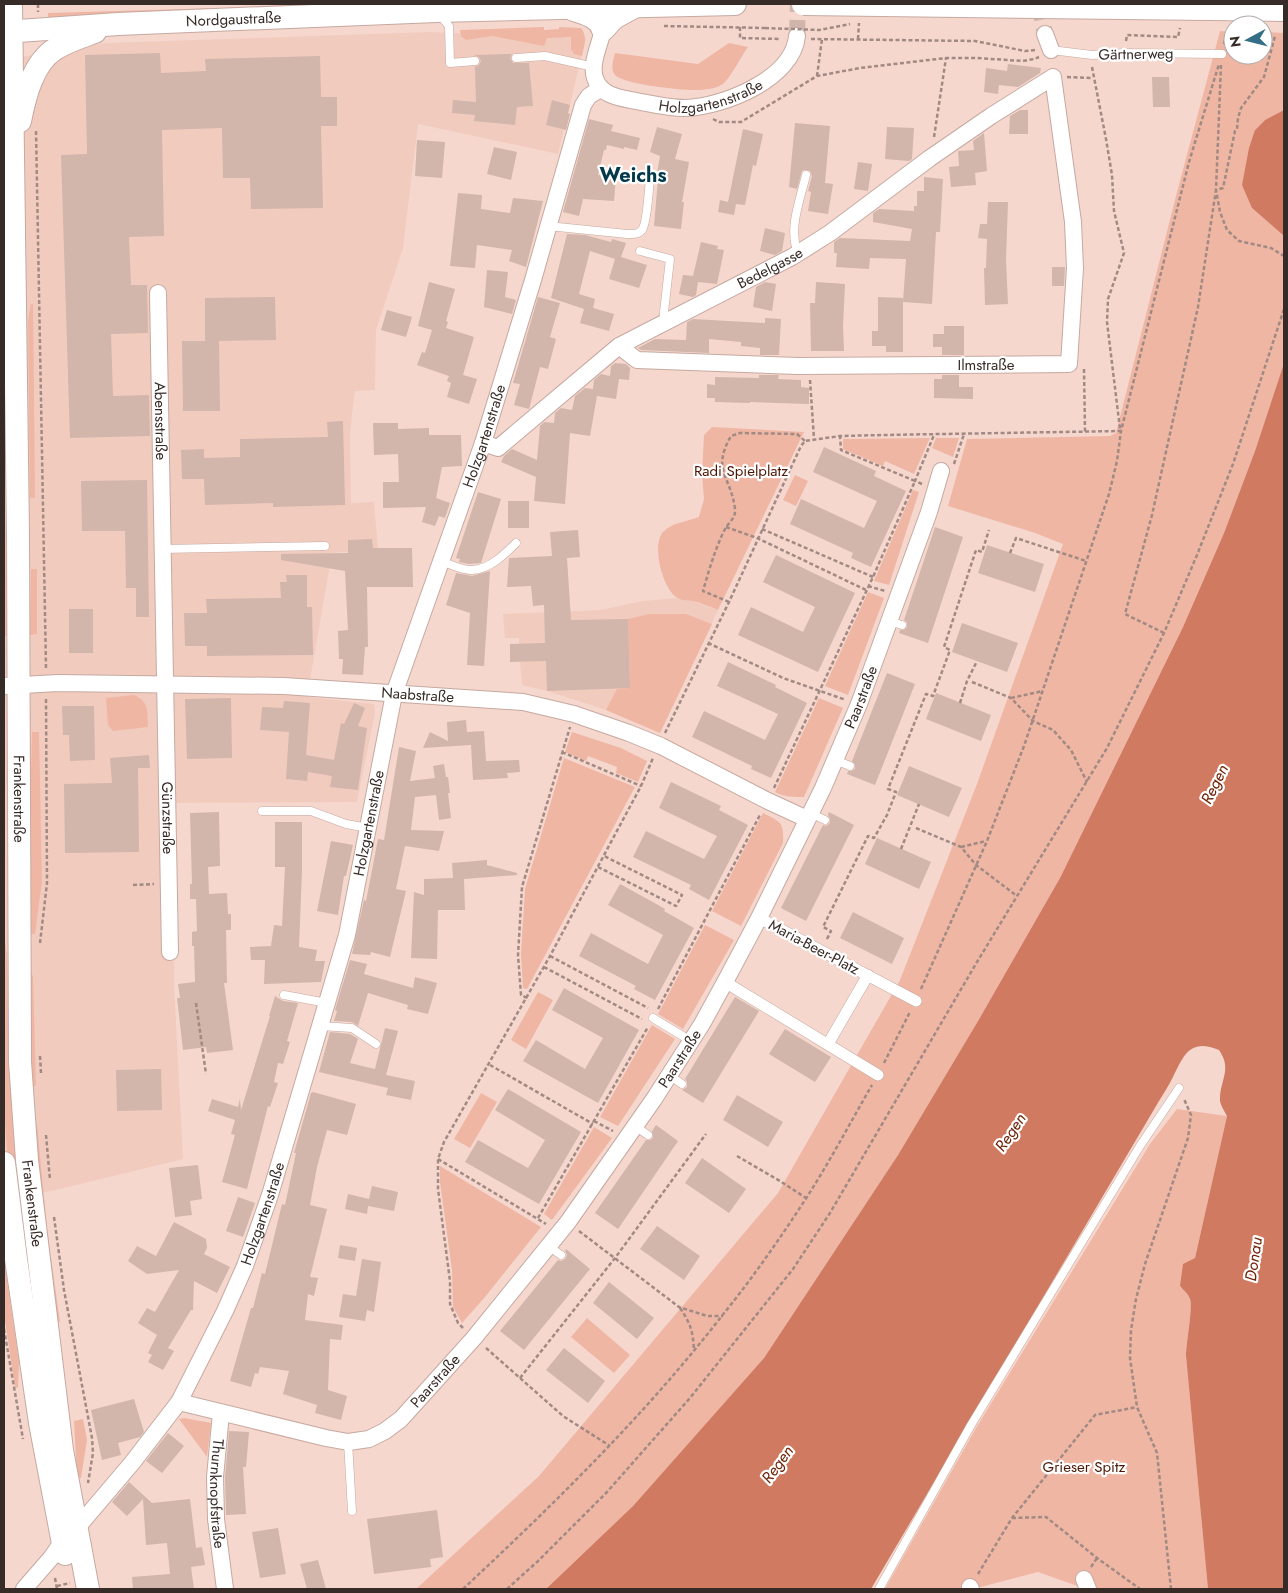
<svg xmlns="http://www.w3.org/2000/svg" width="1288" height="1593" viewBox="0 0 1288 1593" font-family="Jost,sans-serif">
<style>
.built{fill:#f2cbbf}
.green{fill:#efb6a4}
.water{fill:#d07b61}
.building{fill:#d2b5ab}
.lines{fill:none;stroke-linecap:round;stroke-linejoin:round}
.minor-tunnel{stroke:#d0b5ad;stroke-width:16;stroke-dasharray:16 8;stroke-linecap:butt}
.service-casing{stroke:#c6a9a0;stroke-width:9}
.pedestrian-casing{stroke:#c6a9a0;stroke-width:12}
.minor-casing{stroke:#c6a9a0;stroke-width:18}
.secondary-casing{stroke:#c6a9a0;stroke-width:24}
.path{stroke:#a18a83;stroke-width:2.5;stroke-dasharray:4 2.5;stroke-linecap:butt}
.service{stroke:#fff;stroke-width:8}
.pedestrian{stroke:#fff;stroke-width:11}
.minor{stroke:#fff;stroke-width:16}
.secondary{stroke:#fff;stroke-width:22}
.secondary-bridge-casing{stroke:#c6a9a0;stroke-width:24;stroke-linecap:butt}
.path-bridge{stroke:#a18a83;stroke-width:2.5;stroke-dasharray:4 2.5;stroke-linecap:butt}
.secondary-bridge{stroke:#fff;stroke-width:22}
.labels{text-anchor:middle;stroke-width:4.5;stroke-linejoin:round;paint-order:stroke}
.street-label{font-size:15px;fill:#372b27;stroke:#fff}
.park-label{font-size:15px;fill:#4d1705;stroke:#fff}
.water-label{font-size:16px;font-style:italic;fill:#6f2206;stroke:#fff}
.district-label{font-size:20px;font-weight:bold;fill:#03394b;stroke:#fff}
</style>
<rect width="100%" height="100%" fill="#f6d7ce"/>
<path class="built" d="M430 32 586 38 558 154 418 124 403 248 376 330 375 390 355 391 352 414 350 437 351 503 374 502 378 549 332 553 307 697 374 704 375 713 357 802 176 803 174 983 183 1159 52 1191 4 1198V60L106 43Z
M677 598 693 601 718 610 660 733 606 710 547 691 522 685 520 662H526L525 644H519V638H505L503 614 600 610 643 601Z"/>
<path class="green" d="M293 4H339L48 21V13L254 7Z
M544 27V30L559 29V27L581 28C588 37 584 45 582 56L574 54 571 49V37L547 38 544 46 492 36 466 40 461 36 460 30Z
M1220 31 1233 32V55H1263V32L1284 33V110L1265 120 1255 130 1252 208 1284 236V363L1255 451 1224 533 1183 627 1060 878 978 1021 898 1155 764 1358 633 1506 546 1589H416L539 1476 778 1193 900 980 977 784 1063 544 1035 533 948 506 967 439 1110 436 1116 433 1176 196Z
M729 43 748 47C742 55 731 77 724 83 719 88 706 90 698 90 685 91 622 84 615 75 610 68 613 61 615 53L698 64Z
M31 304H33L35 498H30L28 321Z
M712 427 804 432 718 610C710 607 702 603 693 601 688 600 682 601 678 598 663 591 651 545 663 532 671 523 688 521 699 517L704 499 702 474 704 435Z
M930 438 914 474 885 461 883 466 843 449V439Z
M936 438H959L953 457 932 448Z
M4 453 8 636H4Z
M795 475 808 481 796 506 783 500Z
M913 490 919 492 889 585 874 581Z
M31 569H37V634L30 635Z
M868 592 884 598 848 695 825 686Z
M649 614H686L712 624 660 733 606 710 617 689 630 688 628 619Z
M134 695C150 702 147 712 148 727L113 731 108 725 106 698Z
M819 698 843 708 804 797C793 797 785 797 775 792Z
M32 732H39L42 881 35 934 27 933Z
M572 732 621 748 647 761 638 782 616 773 617 767 588 756 586 761 565 752Z
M564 758 635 787 527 989 523 988 521 954 525 889Z
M763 813C781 822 784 822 783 843L741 926 712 911Z
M705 925 734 940 683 1029 658 1014Z
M4 936 7 954 9 1065 16 1164 28 1264C23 1245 17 1225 13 1205 0 1117 4 1025 4 936Z
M25 966 33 976 36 1086H27Z
M538 992 553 1000 526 1049 511 1040Z
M652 1025 675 1039 618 1126 600 1117Z
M481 1093 497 1102 470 1148 454 1139Z
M1177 1109 1227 1116 1195 1258 1180 1287C1184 1290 1189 1294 1190 1300 1193 1310 1186 1342 1186 1356L1208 1589H1086L1038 1572 973 1589H885L976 1428 1150 1144Z
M37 1124 47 1229 60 1322H54L30 1131Z
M594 1127 612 1138 552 1220 544 1214Z
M440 1166 541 1227 485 1297 462 1323 453 1307 452 1270 440 1182Z
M4 1260 19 1362 18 1388 15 1387 4 1315Z
M587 1318 630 1355 614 1373 571 1337Z
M184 1418 211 1423 207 1457 179 1419Z
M83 1419 87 1440 81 1478 77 1477 74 1421Z"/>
<path class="water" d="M1284 110V236L1252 208 1242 185 1249 148 1255 130 1265 120Z
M1284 363V1589H1208L1186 1356C1186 1343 1193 1308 1190 1299 1188 1293 1183 1290 1180 1286L1183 1264 1195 1258 1227 1116C1225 1112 1221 1106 1220 1101 1219 1081 1233 1070 1219 1050 1190 1038 1184 1055 1173 1077 1169 1085 1164 1093 1159 1101L871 1589H546L633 1506 764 1358 898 1155 978 1021 1060 878 1183 627 1224 533 1255 451Z"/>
<path class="building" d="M160 53 161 73 206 71 205 59 320 56 321 97H337V126H321L323 208 251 209 250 178H223L222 128 162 130 164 236 129 237 131 285H147L148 333 111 334 113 396 149 395 150 436 70 438 61 155 87 154 85 55Z
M512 54 510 58 513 63H529L533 106 517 107 515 125 474 121 475 115 452 113 453 100 476 102 475 67 479 65 481 61 479 57 474 55Z
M1008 64 1041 68 1040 73 1018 87 999 85 998 94 984 92 986 68 1007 71Z
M1152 77H1169L1170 107H1153Z
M552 100 570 105 568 113 570 114 566 130 546 125Z
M1020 110H1028V134H1009L1010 116Z
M589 119 613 125 611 131 640 138 637 150 624 147V149L607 145 606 150H604L598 175 616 176 614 201 583 199 579 216 563 212Z
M795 123 830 126 825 183 833 184 828 214 808 211 811 192 808 191 812 176 810 171 805 170 802 171 797 189 789 187Z
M657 127 682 134 675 159 689 162 682 202H684L681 229 654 226 658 179H656L660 156 650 152Z
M887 127 914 128 912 159 909 161 885 159Z
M743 129 763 134 756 166 753 165 745 205 736 204 734 215 718 212 720 200 728 202Z
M984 133 987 171 975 173 976 185 951 187 949 167 959 166 958 151 974 150 973 141Z
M417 140 445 142 442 178 415 176Z
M494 147 517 152 511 180 487 174Z
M858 162 872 164 868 191 854 189Z
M924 177 943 179 940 232H936L932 304 903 302 906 259 870 258 869 269 836 267 837 253H834V242L840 238 910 241 912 229 873 222V213L879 209 914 211V206H917V191H924Z
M458 193 482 195 481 209 510 213 513 198 543 201 526 267 509 261 512 250 477 245 475 268 450 266Z
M988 202H1008L1006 260 1008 304 985 305 984 268H986L987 239 978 238 980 224H987Z
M765 228 785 233 782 251 775 255 760 251Z
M567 234 585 235 611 242 612 239 626 243 621 257 647 265 639 288 609 279 615 259 590 251 579 294 595 299 593 308 614 314 609 331 580 323 584 309 551 298Z
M701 242 718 246 717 249 724 250 717 284 698 282 696 295 693 297 679 294 683 275 693 276Z
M1052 267H1065L1064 286H1052Z
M487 270 508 272 505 297 516 300 512 314 484 307Z
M429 282 455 289 446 321 448 322 446 328 474 337 463 375 477 379 469 404 447 397 451 383 447 381 449 376 417 365 422 352 425 353 432 330 418 326Z
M765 282 776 284 772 311 753 307 756 287Z
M816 282 845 284 843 326 844 351H811L810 303H815Z
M275 297 276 340 219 341 220 411H183L182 341H205V298Z
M538 297 560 303 550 337 556 339 548 369 540 367 529 409 514 405 520 384 513 383Z
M878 297 903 298V352H886V346H872V331H878Z
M387 310 412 317 406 337 381 330Z
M765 318 781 319 779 355H760V348L741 346V342L709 339V353L641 350 638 348 655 339 686 340 687 322 693 319 765 323Z
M944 326H964V355H942V347H933V334H944Z
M615 363 626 364 630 368 629 380 619 379 616 399 597 396 590 436 570 433 565 504 534 501 536 477 501 462 504 456 512 449 537 460 540 426 544 422 554 423 555 413 561 408 572 410 575 396 585 388 593 389 594 380 601 374 610 376 611 366Z
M759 375H779L778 379 801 380V387L809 388V404L750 402V403L715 402V398H707V384L715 385V377L759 378Z
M942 375H959V387H973V399L934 398V379H942Z
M343 421 345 505 273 507V503L205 505 204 479H182L181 450 204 449V458L240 457V439L328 437 327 422Z
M373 423H398V429L429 428V435H461L462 466 442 467 436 498 450 503 445 518 439 516 435 526 422 522 426 507 383 508V482H399L398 454 374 455Z
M824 447 876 471 874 476 906 491 871 567 851 558 853 553 790 524 801 499 864 528 877 501 813 472Z
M147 480 149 617H136V588H126L125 531H82L81 481Z
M478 492 501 499 481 563 469 564 459 562 460 559 456 558Z
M508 501H529V528H508Z
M935 527 963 537 928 643 899 633 900 630H904L907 627V623L904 620Z
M578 530 580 557 567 558 571 620 628 619 630 688 547 691 546 661 510 662V644L545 643 544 605 533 606 531 586 507 587 509 558 552 556 550 532Z
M372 539 373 548H412L413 587H367L368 647H365L363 675 342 674 343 659H339L338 631 348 630 345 571 281 560V554L348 553V540Z
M987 545 1044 564 1035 592 978 573Z
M776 555 855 593 818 672 738 635 751 607 803 632 815 607 763 582Z
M490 571 484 666 467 665 470 613 446 605 456 573 472 576Z
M286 575H307V607H312L313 655 207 656V646H185L184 613H207L206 599 281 598 280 582H287Z
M69 609H93V653H69Z
M962 623 1018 643 1007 672 952 652Z
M728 662 776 685 775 687 807 703 771 778 751 769 752 766 692 737 704 711 765 740 778 714 717 686Z
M887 673 915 684 875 785 847 774 848 771H851L855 769V765L852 761Z
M936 693 991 715 981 741 926 719Z
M231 698 232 758 187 759 185 699Z
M284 701 310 703 306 755 334 760 341 723 344 724 354 703 365 708 358 726 367 728 358 790 330 787 332 776 308 772 307 781 286 779 289 732 260 730 262 707 283 708Z
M62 706H94L95 760 70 761 69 735H63Z
M466 720 467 732 484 731 486 761 519 760 520 772 507 773 508 778 473 780 471 745 423 748 430 732 448 741 447 722Z
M399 747 416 751 410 781 435 778 433 766 444 764 446 777H448L450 793H448L451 818 439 820 436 795 415 797 411 830 444 831 439 851 405 846 396 889 406 891 390 957 371 952 370 955 352 954 364 900 366 901 378 839 384 840Z
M149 755 150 768H138L139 852 65 853 64 784 112 783 110 758Z
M909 766 962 788 949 817 897 795Z
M671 782 721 806 719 810 748 825 709 900 689 889 691 885 633 857 646 831 704 859 717 836 659 808Z
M219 812 220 866 208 867 209 894 227 893 228 914H231V930H226L227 983H224L233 1050 207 1053 206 1047 183 1050 177 998H180L178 984 195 982 194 946H192V932L197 931 196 899H190V884H192L190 813Z
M829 812 854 825 806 921 781 908 823 825 826 826 830 823V819L828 815Z
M275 822H302V871L299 947 317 950 315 961H325L321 982 264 984 265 960H251L250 947 271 946 274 925 282 926 285 867H275Z
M877 838 931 862 919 889 865 864Z
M331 841 353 845 346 876H344L338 915 317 911Z
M487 860V865L517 873V875L464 879 465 910H438L437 959 411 958 414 892 424 895V879L453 878 452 863Z
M620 884 660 906 665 909 664 911 694 928 655 1000 634 989 636 986 579 956 591 933 648 964 663 935 608 905Z
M853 912 904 938 892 964 840 938Z
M350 960 367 964 364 974 413 988 415 977 437 983 428 1014 407 1009 408 1005 368 993 358 1026 352 1022 334 1021 337 1011 335 1010Z
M564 988 639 1030 598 1103 523 1061 536 1040 585 1069 603 1038 552 1010Z
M275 996 283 1001 298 1003 287 1041 290 1042 283 1064 278 1063 274 1082 278 1083 270 1107 268 1106 247 1189 222 1182 235 1135 231 1134 235 1120 208 1111 212 1099 238 1107 240 1099 241 1110 270 1016H269Z
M735 997 759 1011 703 1103 682 1090 687 1087V1082L685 1079Z
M385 1028 398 1031 386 1075 415 1081 411 1100 386 1095 388 1088 319 1072 330 1032 350 1034 355 1037 358 1039 350 1063 375 1069Z
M785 1029 831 1057 815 1082 769 1054Z
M161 1069 162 1110 117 1111 116 1070Z
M508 1089 581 1132 539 1204 465 1162 478 1140 528 1168 545 1140 495 1110Z
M313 1092 356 1104 347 1135 327 1130 317 1167 310 1205 327 1209 310 1277 318 1278 314 1296 308 1294 305 1320 343 1325 341 1340 330 1339 328 1390 347 1396 341 1420 315 1413 317 1405 283 1394 289 1371 260 1367 258 1374 255 1373 251 1387 230 1381 251 1308H253L262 1273 265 1274 282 1204 285 1205 296 1153H294L311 1093Z
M737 1095 783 1122 768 1147 723 1120Z
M656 1125 678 1141 618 1229 595 1213 646 1140H650L653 1138 652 1131Z
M702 1158 746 1189 729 1213 685 1183Z
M198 1165 202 1199 190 1201 192 1215 175 1217 169 1168Z
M372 1186 398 1192 394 1211 368 1206 367 1214 345 1209 348 1194 369 1199Z
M238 1197 255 1203 243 1237 226 1231Z
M174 1222 206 1239 207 1248 204 1254 230 1267 217 1293 194 1281 193 1310H191L168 1348 174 1351 163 1370 148 1362 152 1355 148 1353 157 1335 138 1323 147 1308 155 1312 179 1270 147 1274 128 1261 137 1246 156 1256Z
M657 1226 700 1256 684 1280 640 1249Z
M340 1245 357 1248 355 1261 338 1258Z
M566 1249 590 1269 524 1350 500 1331 558 1260 561 1261 565 1259 567 1255 565 1251Z
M362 1259 381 1262 374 1312 367 1310 365 1321 339 1317 343 1294 356 1296Z
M609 1282 654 1318 637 1339 593 1303Z
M564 1348 605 1381 588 1403 546 1370Z
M134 1399 144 1432 140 1437 118 1443 121 1455 102 1460 91 1410Z
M229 1431 249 1432 246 1467H243L246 1514 226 1515 225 1477Z
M168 1433 184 1446 162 1473 146 1461Z
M129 1482 152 1503 190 1499 196 1548 202 1547 205 1565 191 1567 194 1589H133L132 1577 170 1574 167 1543 146 1545 143 1499 127 1516 112 1502Z
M437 1510 443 1557 430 1559 431 1567 374 1574 367 1519Z
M278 1528 286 1574 260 1578 252 1532Z
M318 1560 326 1589H307L300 1564Z"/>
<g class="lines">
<path class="minor-tunnel" d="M1039 4 1045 34
M797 36 798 4"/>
<defs>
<path id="service" d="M439 14 449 26 450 63 475 61
M1051 50 1092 55 1125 53 1222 54
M516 58 545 56 594 67
M548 226 627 234C632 234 638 235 642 230 647 224 649 188 650 178
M640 251 670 259 664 312V323
M798 253C788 229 800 200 806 175
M161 549 325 546
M441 561C450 564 463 571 472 570 490 569 504 555 516 543
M888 621 902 625
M835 760 850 766
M262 811H311L346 824 368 828
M810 813 825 820
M284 995 327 1003
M653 1018 691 1041
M320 1026 352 1028 376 1044
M669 1075 682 1084
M635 1126 648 1135
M548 1246 561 1255
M348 1442 352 1511
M879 1589 971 1425 1140 1146 1179 1088"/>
<path id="pedestrian" d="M759 918 916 1001
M725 982 878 1075
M828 1044 868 975"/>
<g id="minor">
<path id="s1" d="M603 30C600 44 590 64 595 78 600 96 621 98 636 101 652 104 669 108 685 108 723 107 793 79 797 36"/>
<path d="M1045 34 1051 50"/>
<path id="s2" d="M158 293 170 952"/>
<path id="s3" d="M483 443 498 448 619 346 792 257 830 233 930 158 991 116 1053 77 1073 222 1075 268 1069 364 798 366 637 360 619 346"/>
<path id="s4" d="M4 686 58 683 284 686 523 702 574 714 629 733 661 746 768 801 807 819"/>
<path id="s5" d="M179 1402 326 1438 348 1442 369 1439 385 1431 401 1419 474 1338 568 1222 654 1099 702 1024 725 982 759 918 823 788 859 704 929 512 941 471"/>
<path id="s6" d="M221 1413 215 1477 216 1519 225 1589"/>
<path id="s7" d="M76 1529 132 1463 179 1402 225 1311 245 1266 270 1195 347 935 394 694 483 443 533 280 583 105 589 96 600 89"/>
<path d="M1084 1579 1088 1589"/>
<path d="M970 1587 971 1589"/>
<path d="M24 1589 51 1558 62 1542"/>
</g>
<g id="secondary">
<path id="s8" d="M11 4 18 534 20 1062 27 1160 62 1450 88 1589"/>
<path d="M574 10C586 14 599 17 603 30L614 18 634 7"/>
<path id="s9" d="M4 32 118 24 436 11 735 4"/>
<path d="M20 121C25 96 33 63 55 49 68 41 81 37 95 32"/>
<path d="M4 1163 16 1259 40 1423 65 1554"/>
</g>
</defs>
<use href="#service" class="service-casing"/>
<use href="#pedestrian" class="pedestrian-casing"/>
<use href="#minor" class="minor-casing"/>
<use href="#secondary" class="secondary-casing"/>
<path class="path" d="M38 4V12
M664 26 765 28
M740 27V38L780 39
M811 39 975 41 1025 51 1035 50
M858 39 859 23
M1126 41 1127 35 1178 37 1180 28
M1224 44 1226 33
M1226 46 1232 34
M1221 65 1216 190 1220 212 1227 230 1239 241 1271 248 1284 256
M1092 67 1106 139 1112 175 1114 211 1124 253 1108 299 1107 322 1120 429
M817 76 822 39
M1067 77 1093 78
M713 119 719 122H741L817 76 860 68 946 58H976L1023 61 1034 59 1039 57
M36 131 46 668
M934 137 946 58
M1084 369 1085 432
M810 380 814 439
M954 464 964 434
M922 484 915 481 934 435
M726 527 757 538 866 590
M762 529 873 577
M1010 553 1016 538 1086 561
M868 586 885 591
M729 602 703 591C709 570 715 549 725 529 729 522 736 518 735 509 731 476 711 471 731 436L740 433 797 434 805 441
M1164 633 1125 614 1152 515 1198 307 1216 190 1223 188 1235 131 1237 129 1238 118 1241 108 1264 77 1275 36
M708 643 783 678 846 700
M972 682 1011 698 1033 721 1053 730 1071 750 1087 782
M1011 698 1043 691
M960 703 967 681 977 661
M665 733 729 602 801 446 805 441 840 436 883 435 1120 431
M562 752 641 786
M774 788 873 577 915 481 841 450 840 436
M916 828 961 847 976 865 1017 896
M961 847 986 841
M901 849 919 804
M598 867 676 906 682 895 604 856
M133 885 154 884
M827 939 831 931 823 927 868 836 874 838 887 815 896 792 888 789 926 694 933 696 950 650 944 647 976 550 982 552 989 530
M40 943 47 883 46 699
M550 956 648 1008
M544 967 642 1019
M921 989 987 841 1024 746 1109 494 1117 461 1121 431 1189 162 1219 64
M527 998 521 995 518 955 522 887 570 727
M196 1003 206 1074
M658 1009 760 815
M40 1056 41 1073
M884 1063 910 1012
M490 1065 593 1124
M594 1121 613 1131
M46 1135 50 1180
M737 1156 780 1181 806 1198
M438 1159 546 1224
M54 1217 64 1290 92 1438 93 1453 88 1483
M538 1218 648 1027
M579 1231 679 1307 707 1316H723
M680 1308C691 1324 693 1332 694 1351
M463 1328 458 1323 450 1304V1281L438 1189V1159L444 1142 550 956 641 786 653 758
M4 1329 23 1439
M486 1348 563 1416 610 1446
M520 1378 615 1258 706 1134
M1012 1518 1046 1517 1097 1558 1140 1589
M1091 1567 1097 1558
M978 1574 1012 1518 1095 1415 1137 1407
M55 1578 57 1589
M57 1586 70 1583
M463 1589C554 1504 644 1416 721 1317 751 1280 779 1240 805 1200 829 1163 850 1123 872 1085
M507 1589 538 1561 607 1492 690 1398 793 1269 830 1213 977 962 1107 748 1164 633 1197 555 1233 464 1284 309
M1171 1589 1157 1453 1137 1407 1130 1358 1131 1330 1136 1299 1145 1264 1188 1138 1191 1115 1184 1099"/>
<use href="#service" class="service"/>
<use href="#pedestrian" class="pedestrian"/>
<use href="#minor" class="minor"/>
<use href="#secondary" class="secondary"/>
<defs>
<path id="secondary-bridge" d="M803 4 1284 10"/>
</defs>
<use href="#secondary-bridge" class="secondary-bridge-casing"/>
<path class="path-bridge" d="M765 28 819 30 850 24"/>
<use href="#secondary-bridge" class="secondary-bridge"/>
</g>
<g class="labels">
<g class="street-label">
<text dy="5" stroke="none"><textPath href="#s9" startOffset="230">Nordgaustraße</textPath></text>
<text transform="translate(1136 54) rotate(-1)" y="5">Gärtnerweg</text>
<text dy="5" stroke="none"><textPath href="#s1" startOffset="176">Holzgartenstraße</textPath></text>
<text dy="5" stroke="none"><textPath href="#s3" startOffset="344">Bedelgasse</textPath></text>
<text x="986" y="370">Ilmstraße</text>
<text dy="5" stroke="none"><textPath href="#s2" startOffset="128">Abensstraße</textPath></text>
<text dy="5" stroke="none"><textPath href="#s7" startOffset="1180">Holzgartenstraße</textPath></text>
<text dy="5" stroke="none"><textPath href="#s4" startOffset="414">Naabstraße</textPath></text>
<text dy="5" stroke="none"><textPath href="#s5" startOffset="1094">Paarstraße</textPath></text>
<text dy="5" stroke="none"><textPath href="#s8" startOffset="795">Frankenstraße</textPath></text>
<text dy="5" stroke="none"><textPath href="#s2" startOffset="525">Günzstraße</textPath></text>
<text dy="5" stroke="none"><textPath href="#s7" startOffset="775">Holzgartenstraße</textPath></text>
<text transform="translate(814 947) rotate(28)" y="5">Maria-Beer-Platz</text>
<text dy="5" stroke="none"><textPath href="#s5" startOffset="689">Paarstraße</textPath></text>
<text dy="5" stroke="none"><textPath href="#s8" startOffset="1200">Frankenstraße</textPath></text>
<text dy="5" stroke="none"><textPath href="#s7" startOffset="370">Holzgartenstraße</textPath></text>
<text dy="5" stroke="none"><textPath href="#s5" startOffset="284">Paarstraße</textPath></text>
<text dy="5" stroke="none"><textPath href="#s6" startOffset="81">Thurnknopfstraße</textPath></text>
</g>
<g class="park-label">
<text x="741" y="476">Radi Spielplatz</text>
<text x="1084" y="1472">Grieser Spitz</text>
</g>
<g class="water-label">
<text transform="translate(1214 784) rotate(-64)" y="6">Regen</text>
<text transform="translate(1010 1132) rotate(-56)" y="6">Regen</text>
<text transform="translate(1253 1259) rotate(-82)" y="6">Donau</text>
<text transform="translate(777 1464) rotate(-54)" y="6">Regen</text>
</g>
<g class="district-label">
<text x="633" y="182">Weichs</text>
</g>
</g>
<rect width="1288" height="1593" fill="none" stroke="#372b27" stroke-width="10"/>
<g transform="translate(1248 40) rotate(263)"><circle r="24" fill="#ffffff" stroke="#afaaa9"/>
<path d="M0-4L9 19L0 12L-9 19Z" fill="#346f87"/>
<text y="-8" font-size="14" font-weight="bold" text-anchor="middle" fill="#372b27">N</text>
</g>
</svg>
